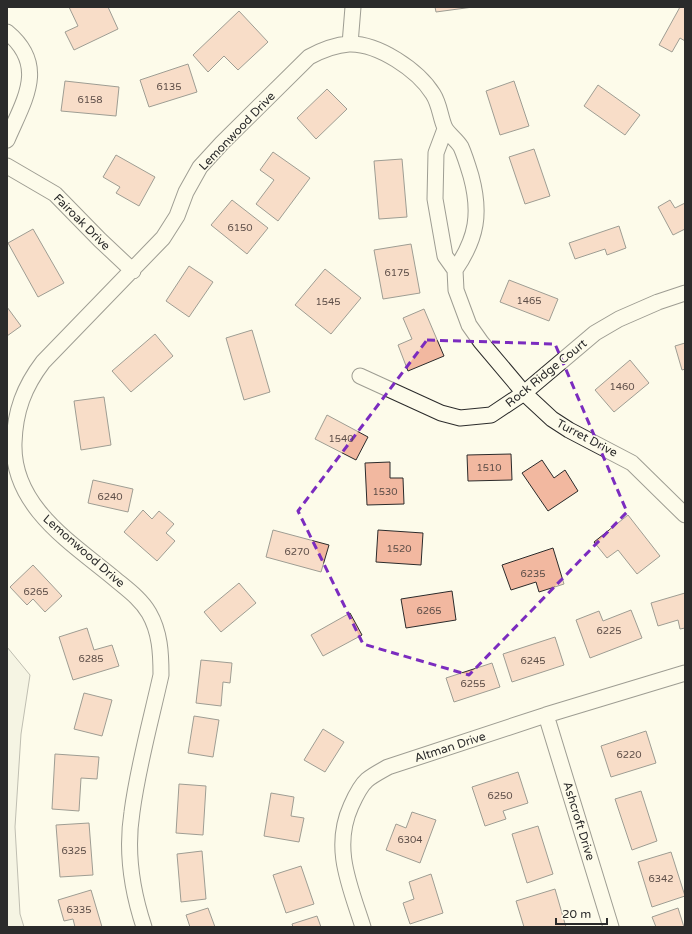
<svg xmlns="http://www.w3.org/2000/svg" width="692" height="934" viewBox="0 0 692 934" font-family="'Varela Round',sans-serif">
<style>
.green{fill:#ecebdb;stroke:#74746e}
.building{fill:#f2b8a0;stroke:#2b2b2b}
.lines{fill:none;stroke-linecap:round;stroke-linejoin:round}
.street-casing{stroke:#2b2b2b;stroke-width:17}
.street{stroke:#fdfbea;stroke-width:15}
.marked{fill:none;stroke:#7b2cbf;stroke-width:3;stroke-dasharray:8 5;stroke-linejoin:round}
.labels{text-anchor:middle;stroke-width:3;stroke-linejoin:round;paint-order:stroke}
.number-label{font-size:10px;fill:#5d4e48}
.street-label{font-size:12px;fill:#2b2b2b;stroke:#fdfbea}
</style>
<rect width="100%" height="100%" fill="#fdfbea"/>
<path class="green" d="M7 647 30 675 21 734 15 827 20 914 24 927H7Z"/>
<path class="building" d="M69 7H108L118 29 74 50 65 32 78 26Z
M435 7H473L436 12Z
M680 7H685V41L680 38 672 52 659 45Z
M239 11 268 42 238 70 224 56 208 72 193 55Z
M188 64 197 92 149 107 140 80Z
M65 81 119 87 116 116 61 111Z
M514 81 529 126 500 135 486 91Z
M598 85 640 115 625 135 584 106Z
M327 89 347 109 316 139 297 118Z
M534 149 550 196 525 204 509 157Z
M273 152 310 178 278 221 256 204 274 180 260 170Z
M116 155 155 177 139 206 116 193 120 187 103 177Z
M402 159 407 217 379 219 374 161Z
M232 200 268 228 247 254 211 225Z
M670 200 675 208 685 203V229L673 235 658 207Z
M619 226 626 248 607 255 605 249 575 259 569 243Z
M33 229 64 283 38 297 8 243Z
M411 244 420 293 383 299 374 250Z
M189 266 213 282 189 317 166 301Z
M325 269 361 298 331 334 295 305Z
M509 280 558 299 549 321 500 302Z
M7 307 21 326 7 336Z
M424 309 444 356 408 371 398 345 412 339 403 318Z
M252 330 270 392 244 400 226 338Z
M155 334 173 356 131 392 112 371Z
M685 343V369L682 370 675 346Z
M630 360 649 383 614 412 595 390Z
M104 397 111 445 81 450 74 401Z
M327 415 368 437 356 460 315 439Z
M511 454 512 480 468 481 467 455Z
M542 460 554 478 565 470 578 491 548 511 522 473Z
M390 462V478H403L404 504 367 505 365 463Z
M93 480 133 489 128 512 88 503Z
M143 510 152 519 159 511 174 524 166 533 175 541 157 561 124 532Z
M628 515 660 556 637 574 618 550 607 558 594 542Z
M273 530 329 545 321 572 266 557Z
M378 530 423 533 421 565 376 562Z
M553 548 564 584 539 592 536 582 511 590 502 565Z
M33 565 62 596 45 612 33 599 27 605 10 587Z
M239 583 256 603 221 632 204 612Z
M452 591 456 620 406 628 401 599Z
M685 593V628L680 629 678 620 658 626 651 603Z
M631 610 642 638 590 658 576 620 599 611 603 621Z
M350 613 362 635 323 656 311 635Z
M87 628 94 650 112 645 119 666 73 680 59 637Z
M555 637 564 665 512 682 503 654Z
M201 660 232 663 230 683 223 682 221 706 196 703Z
M492 663 500 687 454 702 446 678Z
M84 693 112 700 102 736 74 729Z
M194 716 219 720 213 757 188 753Z
M323 729 344 742 325 772 304 760Z
M646 731 656 763 611 777 601 746Z
M55 754 99 757 97 779 81 778 79 811 52 809Z
M518 772 528 803 503 811 506 819 485 826 472 787Z
M179 784 206 786 203 835 176 833Z
M641 791 657 841 632 850 615 799Z
M271 793 294 797 291 816 304 818 299 842 264 836Z
M412 812 436 820 420 863 386 850 396 824 406 828Z
M89 823 93 875 60 877 56 825Z
M538 826 553 874 527 883 512 834Z
M202 851 206 899 181 902 177 854Z
M671 852 685 896 652 907 638 862Z
M301 866 314 904 286 913 273 875Z
M431 874 443 913 410 924 403 903 414 899 409 882Z
M555 889 566 927H524L516 901Z
M91 890 102 927H75L73 919 64 921 58 900Z
M208 908 215 927H190L186 915Z
M678 908 684 927H656L652 917Z
M317 916 321 927H293L292 924Z"/>
<g class="lines">
<defs>
<path id="street" d="M7 32C48 66 24 100 7 140
M350 44 353 7
M445 129 436 153 435 199 445 256 455 270 456 290 469 325 481 342 524 393 552 419 569 430 632 463 685 515
M7 166 55 194 100 240 133 271
M360 376 441 413 460 418 491 415 524 393 595 333 619 319 658 302 685 293
M546 715 611 927
M144 927C132 891 126 850 132 812 138 766 151 720 161 675 161 653 160 632 149 613 141 599 127 589 115 579 72 543 12 507 14 443 15 411 24 387 43 362L163 238 177 216 186 192 200 167 222 143 309 57C322 50 334 45 349 44 378 43 418 70 433 94 440 105 440 117 445 128 449 135 457 140 461 147 465 156 468 166 471 176 481 213 477 238 455 270
M363 927C350 886 332 848 351 806 355 797 360 786 367 780 373 775 381 771 388 767L546 715 685 673"/>
</defs>
<use href="#street" class="street-casing"/>
<use href="#street" class="street"/>
</g>
<path d="M0 0H692V934H0ZM427 340 555 344 627 512 469 675 363 644 298 511Z" fill="#fdfbea" fill-opacity=".55" fill-rule="evenodd"/>
<path class="marked" d="M427 340 555 344 627 512 469 675 363 644 298 511Z"/>
<g class="labels">
<g class="number-label">
<text x="169" y="90">6135</text>
<text x="90" y="103">6158</text>
<text x="240" y="231">6150</text>
<text x="397" y="276">6175</text>
<text x="529" y="304">1465</text>
<text x="328" y="305">1545</text>
<text x="622" y="390">1460</text>
<text x="341" y="442">1540</text>
<text x="489" y="471">1510</text>
<text x="385" y="495">1530</text>
<text x="110" y="500">6240</text>
<text x="399" y="552">1520</text>
<text x="297" y="555">6270</text>
<text x="533" y="577">6235</text>
<text x="36" y="595">6265</text>
<text x="429" y="614">6265</text>
<text x="609" y="634">6225</text>
<text x="91" y="662">6285</text>
<text x="533" y="664">6245</text>
<text x="473" y="687">6255</text>
<text x="629" y="758">6220</text>
<text x="500" y="799">6250</text>
<text x="410" y="843">6304</text>
<text x="74" y="854">6325</text>
<text x="661" y="882">6342</text>
<text x="79" y="913">6335</text>
</g>
<g class="street-label">
<text transform="translate(237 131) rotate(-46)" y="4">Lemonwood Drive</text>
<text transform="translate(82 222) rotate(45)" y="4">Fairoak Drive</text>
<text transform="translate(546 373) rotate(-39)" y="4">Rock Ridge Court</text>
<text transform="translate(587 438) rotate(28)" y="4">Turret Drive</text>
<text transform="translate(84 551) rotate(41)" y="4">Lemonwood Drive</text>
<text transform="translate(450 747) rotate(-18)" y="4">Altman Drive</text>
<text transform="translate(579 821) rotate(73)" y="4">Ashcroft Drive</text>
</g>
</g>
<rect width="692" height="934" fill="none" stroke="#2b2b2b" stroke-width="16"/>
<path d="M556 918v6h51v-6" fill="none" stroke="#2b2b2b" stroke-width="2"/>
<text x="562" y="918" font-size="12" fill="#2b2b2b" stroke="#fdfbea" stroke-width="3" paint-order="stroke">20 m</text>
</svg>
